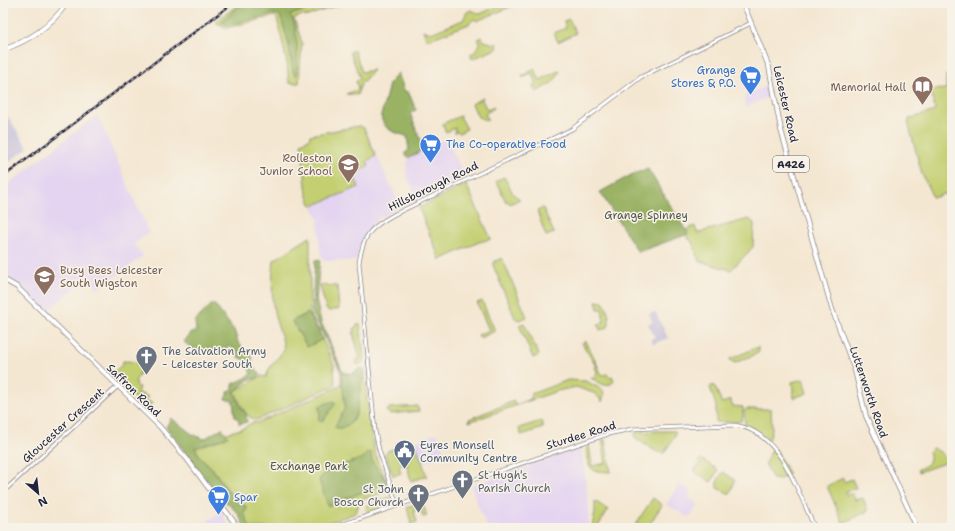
<svg xmlns="http://www.w3.org/2000/svg" width="955" height="531" viewBox="0 0 955 531" font-family="'Shantell Sans',sans-serif">
<style>
.built{fill:#e4d3f1}
.industrial{fill:#c6c0d9}
.green{fill:#c3cf71;stroke:#727856}
.forest{fill:#9ab263;stroke:#5e6a4f}
.lines{fill:none;stroke-linecap:round;stroke-linejoin:round}
.minor-casing{stroke:#8b8486;stroke-width:4.5}
.major-casing{stroke:#8b8486;stroke-width:5.5}
.minor{stroke:#fff;stroke-width:3}
.major{stroke:#fff;stroke-width:4}
.rail-casing{stroke:#22223b;stroke-width:2.5}
.rail{stroke:#f7f3e8;stroke-width:1;stroke-dasharray:3;stroke-linecap:butt}
.labels{text-anchor:middle;stroke-width:3;stroke-linejoin:round;paint-order:stroke}
.shield{fill:#f7f3e8;stroke:#62616f;stroke-width:1}
.shield-label{font-size:10px;font-weight:bold;fill:#22223b}
.shop-label{font-size:11px;fill:#366cbe;stroke:#f7f3e8;text-anchor:start}
.education-label{font-size:11px;fill:#785e54;stroke:#f7f3e8;text-anchor:end}
.street-label{font-size:11px;fill:#22223b;stroke:#f7f3e8}
.park-label{font-size:11px;fill:#52564b;stroke:#f7f3e8}
.worship-label{font-size:11px;fill:#5b616d;stroke:#f7f3e8;text-anchor:start}
.service-label{font-size:11px;fill:#4e5e75;stroke:#f7f3e8;text-anchor:start}
</style>
<rect width="100%" height="100%" fill="#f7f3e8"/>
<filter id="ink" filterUnits="userSpaceOnUse"><feTurbulence type="fractalNoise" baseFrequency=".025" numOctaves="2"/><feDisplacementMap in="SourceGraphic" scale="8" xChannelSelector="R" yChannelSelector="G"/><feConvolveMatrix kernelMatrix="1 2 1 2 8 2 1 2 1" color-interpolation-filters="sRGB"/></filter>
<filter id="wash" filterUnits="userSpaceOnUse"><feTurbulence type="fractalNoise" baseFrequency=".012" numOctaves="4" result="noise"/><feDisplacementMap in="SourceGraphic" scale="16" xChannelSelector="R" yChannelSelector="G"/><feGaussianBlur stdDeviation="0.9" result="paint"/><feColorMatrix in="noise" values="0 0 0 0 0 0 0 0 0 0 0 0 0 0 0 0 0 1.4 0 .05"/><feComposite in="paint" operator="in"/></filter>
<g filter="url(#wash)">
<rect width="100%" height="100%" fill="#f4e7d2"/>
<path class="built" d="M766 86H768L769 96 745 108 744 96Z
M97 115 149 233 134 244 143 256 98 289 89 277 46 312 25 290 3 273V188Z
M359 126 364 128 399 204V208L379 218 366 233 359 247 356 261H324L320 252 318 218 307 194 301 143 309 139 310 135Z
M446 138 462 171 460 178 417 198 407 175 406 167 410 156Z
M437 433 445 455 423 463 415 442Z
M581 448 589 507 588 524 573 528H490L485 523 471 487 473 485Z
M679 484 690 491 689 498 698 504 691 516 686 517 680 512 666 505Z
M222 512 230 528H211L208 520Z"/>
<path class="industrial" d="M3 109 28 148 3 166Z
M654 312 656 313 668 338 653 344 651 339 655 337 648 324 653 322 649 314Z"/>
<path class="green" d="M240 3H345L305 17 304 15 294 18 302 43 299 83H289L287 63 277 18 275 16 227 28 215 22Z
M505 3H520L477 21 474 19 469 24 430 39 426 38 423 30 431 33 463 20 467 12 471 10 480 14Z
M569 19 576 33 558 42 554 33 566 28 564 21Z
M482 37 484 41 494 44 496 43 498 48 472 59 470 54 474 53 479 44 478 39Z
M354 50 362 72 373 70 361 84 357 95 346 94 358 89 356 81 360 78 350 52Z
M534 69 540 80 560 70C556 83 547 86 536 92L533 86 537 83 531 73 523 78 522 76Z
M946 75 952 79V191L933 198 922 174 908 122H910L909 119 935 111 931 90 946 89Z
M483 97 482 100 487 110 493 106 494 108 485 114 488 121 478 117 472 104Z
M460 116 467 129 459 133 457 131 454 133 455 128 446 132 442 124Z
M359 126 364 128 376 156 367 161 369 166 353 174 359 187 312 206 307 194 301 143 309 139 310 135Z
M504 177 514 195 520 199 510 204 508 201 506 202 496 181Z
M466 184 491 239 479 242 440 260 419 208Z
M543 208 554 233 546 236 537 211Z
M749 219 754 223 753 247 731 270 699 261 692 242 685 235 688 234 686 230 695 226 697 233Z
M310 237V312L334 365 335 385 257 420C244 418 240 402 235 391L262 376 266 377 269 369 284 350C283 338 278 328 275 317 271 298 272 278 274 260Z
M502 258 527 317 519 320 515 318 493 265 494 262Z
M320 285 337 286 339 309 329 311 326 309Z
M482 301 495 331 480 338 478 335 489 330 477 303Z
M596 301 603 302C608 309 611 320 608 327L600 330 598 324 604 322 602 309H598Z
M524 323 539 355 533 358 519 325Z
M360 324 364 360 361 364 357 365 356 360 360 358 353 333H355L354 329 357 325Z
M586 341 602 375 607 374 609 377 612 376 614 380 611 384 604 385 591 378 594 379 597 372 595 367 597 365 594 363 582 343Z
M758 347 759 351 758 353 735 363 731 361 730 359Z
M123 361 143 362 144 366 135 382 137 383 136 386 139 387 137 392 148 397 145 400 152 403 147 410 110 375 122 365Z
M361 368 365 370C367 400 369 431 377 460 380 469 391 483 386 492L360 500 356 513 313 528H250L238 504 212 468 200 457 193 443 244 428 253 422 257 423 338 387 341 385V372L352 374Z
M803 379 807 393 794 398 792 382Z
M568 380 586 381 603 390 604 395 602 402 596 394 576 387 557 391 469 422V419L514 401 516 405 531 399V394Z
M714 385 722 403 731 400 732 406 743 407 742 420 739 422H716V406L710 387Z
M417 406 419 411 390 414 386 411 390 408Z
M746 409H771L772 429 769 441 745 424 744 411Z
M541 421 543 428 521 435 519 428Z
M658 431H675V436L664 453 657 452 635 438V433L637 432Z
M602 440H605L611 472 595 471 589 466 586 450 589 445 592 466 606 463Z
M415 442 427 476 411 481 408 469 409 466H406L404 464 399 466 401 473 393 476 385 454 387 451Z
M775 448 789 474 778 480 773 479 765 463 772 450Z
M932 448C938 450 946 455 947 462L919 472 918 469C929 465 932 462 929 451Z
M701 459 718 470 711 482 694 471V469H696L700 463 698 461Z
M723 472 735 480 730 494 717 488V482Z
M843 478 844 482 852 479 856 488 845 492 846 495 853 494 855 500 863 498 868 511 843 523 827 486Z
M390 497 393 504 392 506 370 513 367 512 366 506Z
M653 498 662 505 647 528H636V523Z
M595 501 608 510 597 528H592L595 511Z
M418 503 423 504 427 516 423 517 420 508H415L414 512 417 522 411 524 407 507Z"/>
<path class="forest" d="M242 3H330L290 15C298 23 299 65 296 76L293 72 288 41 280 15 273 14 228 25 221 22Z
M398 73 405 92 408 91 416 110 410 113C415 124 417 138 426 146L424 149 409 158 404 154 409 150 407 136C395 133 383 130 381 116L389 84Z
M648 169 688 234 638 252 600 192 633 174Z
M320 259 316 300 321 322 343 373 352 374 361 368 364 370 356 415 350 424 341 428H336L335 426 345 408 341 372 312 311 315 260Z
M214 304 234 330 238 342 252 357V365L260 374 258 378 248 380 234 392 241 408 246 414 247 422 239 424V420L235 417 233 401 225 399 229 391 233 389V384C239 381 248 378 251 373L247 365V361L237 356 238 352 229 346C217 358 196 353 184 342L190 334 196 331 195 321 211 305Z
M308 313 323 339 307 347 292 321Z
M334 401 336 403 323 421 320 422 318 420 320 414 319 406Z
M171 418 192 434 204 439 222 428 228 437 195 448 200 457 212 468 233 499 238 504 245 505 247 509 244 513 250 528H245L238 513 216 493 166 427Z
M371 452 372 461 387 482 328 506 319 480 327 470 363 458 367 453Z"/>
</g>
<g filter="url(#ink)">
<g class="lines">
<defs>
<path id="minor" d="M3 492 117 387
M397 505 379 450 375 431 359 263C363 234 371 227 395 214L572 129 641 77 751 23
M332 528 608 434 632 429 730 425C779 426 797 491 815 528"/>
<path id="major" d="M743 3 769 67 781 130 832 309 855 371 866 416 917 528
M3 50C30 40 50 27 67 3
M3 279 17 287 160 427 187 459 234 522 237 528"/>
</defs>
<use href="#minor" class="minor-casing"/>
<use href="#major" class="major-casing"/>
<use href="#minor" class="minor"/>
<use href="#major" class="major"/>
<defs>
<path id="rail" d="M3 177 233 3"/>
</defs>
<use href="#rail" class="rail-casing"/>
<use href="#rail" class="rail"/>
</g>
</g>
<defs>
<symbol id="supermarket-pin" viewBox="-11 -11 22 30"><path d="M0 17L-7.5 6A9.5 9.5 0 1 1 7.5 6Z" fill="#3f7fe0" stroke="#f7f3e8"/><path d="M-6-5.5h2.5l.6 2H6L4.5 2H-2.5L-4.4-4H-6ZM-1.5 3.2a1.3 1.3 0 1 0 .1 0ZM3 3.2a1.3 1.3 0 1 0 .1 0Z" fill="#fff"/></symbol>
<symbol id="library-pin" viewBox="-11 -11 22 30"><path d="M0 17L-7.5 6A9.5 9.5 0 1 1 7.5 6Z" fill="#8d6e63" stroke="#f7f3e8"/><path d="M-6-4Q-3-5.5-.7-3.5V5Q-3 3-6 4ZM6-4Q3-5.5 .7-3.5V5Q3 3 6 4Z" fill="#fff"/></symbol>
<symbol id="school-pin" viewBox="-11 -11 22 30"><path d="M0 17L-7.5 6A9.5 9.5 0 1 1 7.5 6Z" fill="#8d6e63" stroke="#f7f3e8"/><path d="M0-5L7-2L0 1L-7-2ZM-4 1L0 2.5L4 1V4Q0 6-4 4Z" fill="#fff"/></symbol>
<symbol id="church-pin" viewBox="-11 -11 22 30"><path d="M0 17L-7.5 6A9.5 9.5 0 1 1 7.5 6Z" fill="#6b7280" stroke="#f7f3e8"/><path d="M-1.2-6h2.4v3.5h3.3v2.4h-3.3V6h-2.4V-.1h-3.3v-2.4h3.3Z" fill="#fff"/></symbol>
<symbol id="civic-pin" viewBox="-11 -11 22 30"><path d="M0 17L-7.5 6A9.5 9.5 0 1 1 7.5 6Z" fill="#5c6f8a" stroke="#f7f3e8"/><path d="M-.6-6.5H3V-4.5H.6V-3L4-1V1h2V6H-6V1h2V-1L-.6-3ZM-1.2 2.5V6h2.4V2.5Z" fill="#fff"/></symbol>
</defs>
<g fill-rule="evenodd">
<use href="#supermarket-pin" x="738" y="64" width="25" height="34"/>
<use href="#library-pin" x="910" y="74" width="25" height="34"/>
<use href="#supermarket-pin" x="418" y="132" width="25" height="34"/>
<use href="#school-pin" x="336" y="152" width="25" height="34"/>
<use href="#school-pin" x="32" y="264" width="25" height="34"/>
<use href="#church-pin" x="134" y="344" width="25" height="34"/>
<use href="#civic-pin" x="392" y="438" width="25" height="34"/>
<use href="#church-pin" x="450" y="468" width="25" height="34"/>
<use href="#church-pin" x="406" y="482" width="25" height="34"/>
<use href="#supermarket-pin" x="206" y="484" width="25" height="34"/>
</g>
<g class="labels">
<rect class="shield" x="773" y="156" width="36" height="16" rx="3"/>
<g class="shield-label">
<text x="791" y="168">A426</text>
</g>
<g class="shop-label">
<text x="736" y="74" text-anchor="end">Grange<tspan x="736" dy="13">Stores &amp; P.O.</tspan></text>
<text x="446" y="148">The Co-operative Food</text>
<text x="234" y="501">Spar</text>
</g>
<g class="education-label">
<text x="906" y="91">Memorial Hall</text>
<text x="332" y="162">Rolleston<tspan x="332" dy="13">Junior School</tspan></text>
<text x="60" y="274" text-anchor="start">Busy Bees Leicester<tspan x="60" dy="13">South Wigston</tspan></text>
</g>
<g class="street-label">
<text transform="translate(786 104) rotate(77)" y="4">Leicester Road</text>
<text transform="translate(433 186) rotate(-26)" y="4">Hillsborough Road</text>
<text transform="translate(134 390) rotate(44)" y="4">Saffron Road</text>
<text transform="translate(869 392) rotate(71)" y="4">Lutterworth Road</text>
<text transform="translate(63 425) rotate(-42)" y="4">Gloucester Crescent</text>
<text transform="translate(581 435) rotate(-17)" y="4">Sturdee Road</text>
</g>
<g class="park-label">
<text x="646" y="219">Grange Spinney</text>
<text x="309" y="470">Exchange Park</text>
</g>
<g class="worship-label">
<text x="162" y="355">The Salvation Army<tspan x="162" dy="13">- Leicester South</tspan></text>
<text x="478" y="479">St Hugh's<tspan x="478" dy="13">Parish Church</tspan></text>
<text x="404" y="493" text-anchor="end">St John<tspan x="404" dy="13">Bosco Church</tspan></text>
</g>
<g class="service-label">
<text x="420" y="449">Eyres Monsell<tspan x="420" dy="13">Community Centre</tspan></text>
</g>
</g>
<rect width="955" height="531" fill="none" stroke="#f7f3e8" stroke-width="16"/>
<g transform="translate(38 493) rotate(152)" stroke="#f7f3e8" stroke-width="3" paint-order="stroke">
<path d="M0-3L7 15L0 10L-7 15Z" fill="#22223b"/>
<text y="-6" font-size="11" font-weight="bold" text-anchor="middle" fill="#22223b">N</text>
</g>
</svg>
